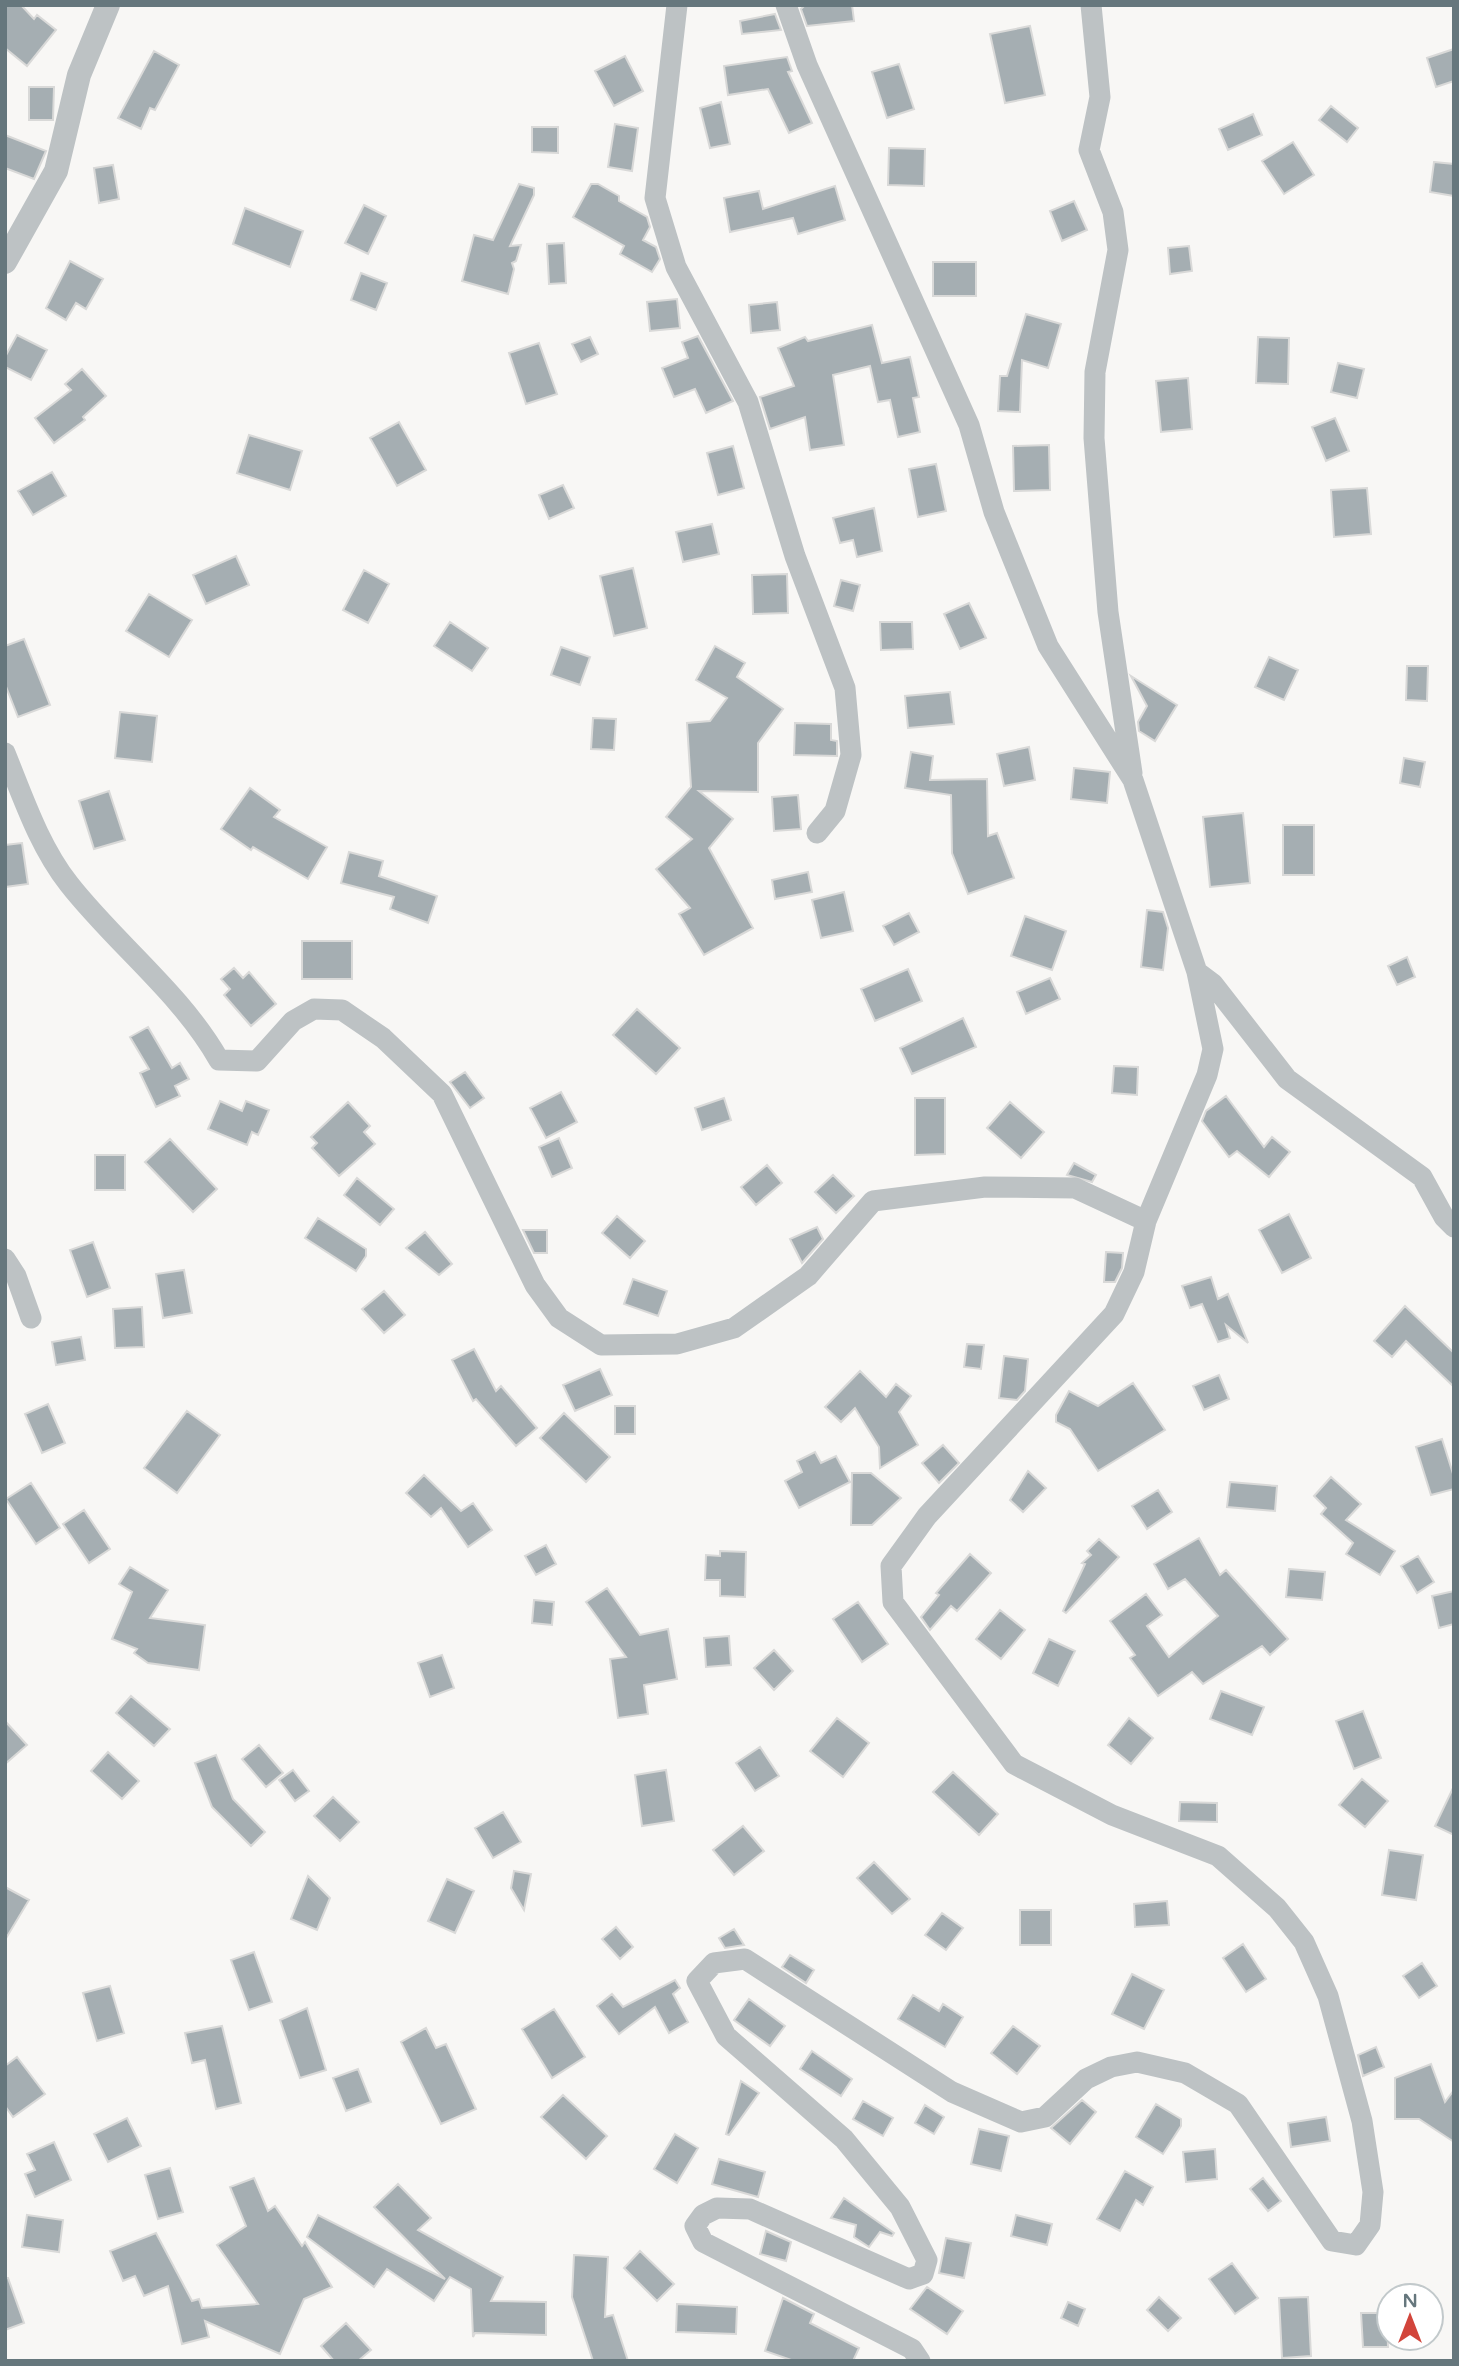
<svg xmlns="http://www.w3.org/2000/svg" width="1459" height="2366" viewBox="0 0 1459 2366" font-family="'Varela Round',sans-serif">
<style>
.building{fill:#a5aeb2;stroke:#d9d9d8;stroke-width:2}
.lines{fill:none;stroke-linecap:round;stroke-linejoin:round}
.minor{stroke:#bdc2c4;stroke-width:21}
.tertiary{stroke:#bdc2c4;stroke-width:24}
</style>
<rect width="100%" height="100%" fill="#f8f7f5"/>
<path class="building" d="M5 5H21L34 19 37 15 56 30 27 66 5 48Z
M805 5H852L854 21 807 26 801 9Z
M775 14 781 30 742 34 740 21Z
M1030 26 1045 95 1005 103 990 34Z
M1454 49V81L1436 87 1427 58Z
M154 51 179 65 155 110 150 108 141 129 118 118Z
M625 56 643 91 614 106 595 71Z
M787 57 792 71 788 72 812 123 789 133 768 89 728 95 724 66Z
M899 64 914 109 887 118 872 72Z
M29 87H54L53 120H29Z
M721 102 730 144 710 148 700 108Z
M1331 106 1358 128 1347 142 1319 120Z
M1253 114 1262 135 1228 150 1219 129Z
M615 124 638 128 632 171 608 167Z
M532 127H558V153L532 152Z
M5 135 46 151 34 179 5 168Z
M1293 142 1314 175 1284 194 1262 161Z
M889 148 925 149 924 186 888 185Z
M1434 162 1454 164V196L1430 192Z
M113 165 119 199 99 203 94 168Z
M519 184 534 188V195L510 246 521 245 516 261 512 263 514 269 508 294 462 281 474 235 493 240Z
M591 184H598L619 196V201L647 217 650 227 643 240 656 247 660 259 652 272 620 254 624 246 573 217Z
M835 186 845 220 798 234 793 218 730 232 724 198 759 191 763 209Z
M1074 201 1087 230 1062 241 1050 211Z
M364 205 386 216 368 254 345 243Z
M245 208 303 231 290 267 233 244Z
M564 243 566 283 549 284 547 244Z
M1189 246 1192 271 1170 274 1168 248Z
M70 261 103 279 86 309 76 303 66 320 46 308Z
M933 262H976V296H933Z
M361 273 387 283 376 310 351 300Z
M677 299 680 328 650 331 647 302Z
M777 302 780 330 751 333 749 305Z
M1026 314 1061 324 1048 368 1022 360 1020 412 998 411 1000 376H1007Z
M872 325 882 363 910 357 919 397 913 398 920 432 898 437 890 400 878 402 870 366 833 375 844 445 810 450 805 417 770 429 760 397 794 386 778 348 805 337 808 341Z
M17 335 47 350 31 380 5 367V357Z
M698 336 733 401 706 413 695 389 674 397 662 368 688 358 682 342Z
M590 337 598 354 581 362 572 344Z
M1258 337 1289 338 1288 384 1256 383Z
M539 343 557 394 526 404 509 353Z
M1338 363 1364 369 1357 398 1331 392Z
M82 369 106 396 83 417 85 420 54 443 35 418 71 390 65 384Z
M1188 378 1192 429 1161 432 1156 381Z
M1335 418 1349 451 1326 461 1312 427Z
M399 422 426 470 397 486 370 438Z
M249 435 302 451 290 490 237 473Z
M1049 445 1050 490 1014 491 1013 446Z
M733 446 744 488 718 495 707 453Z
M936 464 946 511 918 517 909 469Z
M52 472 66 496 33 515 18 491Z
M563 485 574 508 549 519 539 495Z
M1367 488 1371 534 1334 537 1331 490Z
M874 508 882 551 857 557 853 540 840 543 833 518Z
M712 524 719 554 683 562 676 532Z
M236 556 249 585 206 604 193 575Z
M633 568 647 628 614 636 600 576Z
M364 570 389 584 368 623 343 610Z
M787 574 788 613 753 614 752 575Z
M841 580 860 585 853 611 834 606Z
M149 594 192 620 169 657 126 631Z
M969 603 986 638 960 649 944 614Z
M450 622 488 648 472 671 434 646Z
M880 622H912L913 649 881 650Z
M24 639 50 705 18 717 5 684V646Z
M715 646 745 663 737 677 783 709 758 743V792L699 791 733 819 709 848 753 928 704 955 679 914 690 908 656 869 692 839 666 817 691 787 687 723 710 721 727 698 696 680Z
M561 647 590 657 580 685 551 675Z
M1269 657 1298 670 1284 700 1255 687Z
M1407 666H1428L1427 701 1406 700Z
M1131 676 1177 705 1155 741 1139 731 1138 722 1147 706Z
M950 692 954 724 908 728 905 696Z
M120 712 157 716 152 762 115 758Z
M593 718 616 719 614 750 591 749Z
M795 723 831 724V740L837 741V756L794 755Z
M1029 747 1035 780 1004 786 997 754Z
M911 752 933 756 930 780 987 779 988 836 997 833 1014 878 968 894 952 853 951 795 905 788Z
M1404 758 1425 762 1420 787 1400 783Z
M1074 768 1110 772 1107 803 1071 799Z
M250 788 280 810 274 817 327 847 308 879 253 847 251 850 221 829Z
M109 791 125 840 94 849 79 801Z
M798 795 801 829 774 831 772 797Z
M1243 813 1250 883 1210 887 1203 817Z
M1283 825H1314V875H1283Z
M22 843 28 884 5 887V845Z
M349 852 383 861 379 876 437 896 428 923 390 909 394 897 341 883Z
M808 872 812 892 775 899 772 880Z
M844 892 853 931 821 938 812 900Z
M1147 910 1163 912 1168 928 1163 970 1141 967Z
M909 913 919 932 894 945 883 926Z
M1025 916 1066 931 1052 970 1011 956Z
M302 941H352V979H302Z
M1407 957 1415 977 1397 985 1388 966Z
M234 968 243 978 249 972 276 1004 251 1026 224 995 230 989 221 979Z
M908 969 922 1001 875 1021 861 989Z
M1050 978 1060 999 1026 1014 1017 992Z
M637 1009 680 1048 656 1074 613 1035Z
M963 1018 976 1047 912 1074 900 1048Z
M148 1027 172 1068 180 1063 189 1079 175 1086 180 1096 156 1107 140 1073 149 1069 130 1037Z
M1114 1066 1138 1067 1137 1095 1112 1093Z
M465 1072 484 1098 470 1108 450 1082Z
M561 1092 577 1122 546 1138 530 1108Z
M1226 1096 1264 1147 1272 1137 1290 1152 1269 1177 1237 1151 1229 1157 1202 1121 1206 1111Z
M724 1098 731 1120 702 1130 695 1108Z
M915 1098H945V1154L915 1155Z
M220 1101 242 1111 246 1101 269 1110 258 1135 252 1132 247 1145 208 1129Z
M348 1102 370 1126 364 1132 375 1144 339 1176 312 1148 317 1143 311 1137Z
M1010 1102 1044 1132 1021 1158 987 1128Z
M559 1138 572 1168 552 1177 539 1147Z
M170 1139 217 1189 193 1212 145 1162Z
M95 1155H125V1190H95Z
M1074 1163 1096 1175 1092 1182 1067 1175Z
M767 1165 782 1183 756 1205 741 1187Z
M833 1175 854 1196 836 1213 815 1192Z
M357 1178 394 1209 380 1225 344 1195Z
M1289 1214 1311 1258 1282 1273 1259 1230Z
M617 1216 645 1241 630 1258 602 1233Z
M318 1218 366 1249V1256L356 1271 305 1238Z
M817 1227 823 1239 802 1263 790 1239Z
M523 1230H547V1253H534Z
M425 1232 452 1264 439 1275 406 1248Z
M93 1242 110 1288 87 1297 70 1250Z
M1106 1252 1123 1253 1122 1268 1115 1282H1104Z
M184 1270 192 1313 163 1318 156 1274Z
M1211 1277 1218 1299 1228 1294 1248 1343 1226 1325 1230 1338 1218 1342 1202 1304 1190 1308 1182 1286Z
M633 1279 667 1291 658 1316 624 1304Z
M384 1291 405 1315 384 1333 362 1309Z
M1405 1306 1454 1353V1387L1406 1341 1392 1357 1374 1341Z
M142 1307 144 1347 115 1348 113 1309Z
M81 1337 85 1360 56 1365 52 1342Z
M967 1344 984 1345 981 1369 964 1367Z
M474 1349 496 1391 501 1386 537 1428 516 1446 476 1399 473 1401 452 1360Z
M1004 1356 1028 1359 1025 1391 1017 1400 999 1398Z
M600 1369 612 1395 575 1411 563 1385Z
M860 1371 886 1397 896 1384 911 1396 899 1412 918 1445 880 1468 879 1447 855 1408 841 1422 825 1407Z
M1219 1375 1229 1399 1204 1410 1193 1386Z
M1133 1383 1165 1430 1098 1471 1070 1429 1056 1422V1415L1069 1391 1098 1406Z
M48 1404 65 1443 42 1453 25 1414Z
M615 1406H635V1434H615Z
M187 1411 220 1435 177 1493 144 1468Z
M564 1413 610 1457 586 1482 540 1438Z
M1442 1439 1454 1477V1489L1431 1495 1416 1447Z
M943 1445 959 1463 939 1483 922 1463Z
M815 1452 821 1463 836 1456 850 1482 799 1508 785 1481 802 1472 797 1461Z
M1028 1471 1046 1488 1023 1512 1010 1500Z
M852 1473H871L901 1498 872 1525H851Z
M424 1475 461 1511 473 1503 492 1530 468 1547 441 1508 431 1517 406 1493Z
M1331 1477 1361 1504 1346 1520 1395 1551 1380 1575 1346 1554 1353 1543 1321 1514 1326 1508 1314 1496Z
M1230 1482 1277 1486 1275 1511 1227 1507Z
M31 1483 60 1528 36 1544 6 1499Z
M1158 1490 1172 1512 1147 1529 1132 1506Z
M84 1510 110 1549 89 1563 63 1524Z
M1199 1538 1220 1575 1226 1570 1288 1639 1270 1655 1262 1646 1203 1684 1192 1672 1158 1696 1130 1658 1135 1655 1110 1621 1146 1594 1162 1615 1147 1626 1169 1657 1218 1616 1185 1579 1168 1589 1154 1564Z
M1099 1539 1119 1557 1066 1613 1063 1611 1085 1564 1082 1563 1091 1555 1087 1551Z
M546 1545 556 1564 536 1575 525 1556Z
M720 1551 746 1552 745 1597 720 1596V1580H705L706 1555 720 1556Z
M970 1554 991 1573 957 1611 951 1606 930 1630 921 1617 939 1595 936 1593Z
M1418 1556 1434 1582 1417 1593 1401 1566Z
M130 1567 168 1590 150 1618 205 1625 199 1670 148 1663 134 1653 137 1649 112 1639 132 1592 119 1584Z
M1289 1569 1325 1572 1322 1600 1286 1597Z
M607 1588 640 1635 668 1629 677 1679 644 1685 648 1714 618 1718 610 1659 626 1657 586 1602Z
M1454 1591V1624L1439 1628 1432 1596Z
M534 1600 554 1602 552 1625 532 1623Z
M858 1602 888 1644 862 1662 833 1619Z
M1000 1610 1025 1630 1001 1659 976 1639Z
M729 1636 731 1665 706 1667 704 1638Z
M1049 1639 1075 1651 1058 1686 1033 1673Z
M774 1650 793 1671 774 1690 754 1668Z
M442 1655 454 1688 430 1697 418 1663Z
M1221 1691 1264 1707 1252 1735 1210 1719Z
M131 1696 170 1729 154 1746 116 1713Z
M1363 1711 1381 1758 1354 1769 1336 1721Z
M837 1718 869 1743 843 1777 810 1751Z
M1129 1718 1153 1738 1131 1764 1108 1745Z
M5 1721 27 1745 5 1764Z
M259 1745 283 1773 266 1787 242 1759Z
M760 1747 779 1776 755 1791 736 1763Z
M108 1752 139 1781 122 1799 91 1771Z
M216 1755 233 1799 265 1832 251 1846 212 1807 195 1763Z
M293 1770 309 1791 295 1801 279 1780Z
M666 1770 674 1821 642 1826 635 1775Z
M953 1772 998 1814 979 1835 933 1792Z
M1362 1779 1388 1801 1365 1827 1339 1805Z
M1454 1786V1835L1435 1826Z
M333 1797 359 1822 340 1841 314 1816Z
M1180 1802 1217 1803V1822L1179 1821Z
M503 1812 521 1842 493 1858 475 1828Z
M743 1826 764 1851 734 1875 713 1850Z
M1389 1850 1423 1855 1416 1900 1382 1895Z
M874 1862 910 1899 892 1914 857 1878Z
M514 1871 531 1874 524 1910 511 1888Z
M308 1876 330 1898 317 1930 291 1919Z
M447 1879 474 1891 455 1933 428 1921Z
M5 1887 29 1900 5 1940Z
M1167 1901 1169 1925 1135 1927 1134 1904Z
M1020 1910H1051V1945H1020Z
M942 1913 963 1928 946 1950 925 1935Z
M616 1927 633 1947 620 1959 602 1939Z
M734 1929 744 1945 725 1948 719 1938Z
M1243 1944 1266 1979 1246 1992 1223 1958Z
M254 1952 272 2002 249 2010 231 1960Z
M790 1955 814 1970 806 1983 782 1967Z
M1422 1963 1437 1986 1419 1998 1403 1976Z
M1132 1974 1164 1990 1144 2029 1112 2014Z
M675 1980 680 1988 673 1994 688 2022 669 2033 655 2007 619 2034 597 2006 612 1994 623 2007Z
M110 1986 124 2033 97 2041 83 1993Z
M913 1995 939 2011 943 2004 963 2017 945 2047 898 2019Z
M749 1999 785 2026 770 2046 734 2020Z
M307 2008 326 2070 300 2078 280 2020Z
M554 2009 585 2057 552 2078 522 2029Z
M222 2026 241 2103 216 2109 205 2060 192 2063 185 2033Z
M1013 2026 1040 2046 1017 2074 991 2053Z
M426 2028 436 2048 446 2044 476 2109 441 2124 401 2042Z
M1376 2047 1384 2067 1363 2076 1358 2055Z
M812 2051 852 2079 841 2096 800 2069Z
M17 2057 45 2094 13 2117 5 2106V2066Z
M1431 2064 1445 2102 1454 2090V2142L1419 2119H1395V2078Z
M358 2069 371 2102 346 2111 333 2078Z
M741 2081 759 2093 729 2135 726 2134Z
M563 2095 607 2136 586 2159 541 2117Z
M1082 2100 1096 2112 1070 2144 1051 2128Z
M863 2101 893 2118 883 2136 853 2119Z
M1156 2104 1181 2119V2126L1163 2154 1136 2137Z
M925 2105 944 2117 934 2134 915 2123Z
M1326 2117 1330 2141 1291 2147 1288 2123Z
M127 2118 141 2146 108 2162 94 2134Z
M979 2129 1009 2136 1001 2171 971 2164Z
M675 2134 698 2148 677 2183 654 2169Z
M54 2142 71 2180 35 2197 25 2174 35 2170 27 2154Z
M1215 2149 1217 2179 1186 2182 1183 2152Z
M719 2159 765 2172 758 2197 712 2184Z
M170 2168 183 2212 158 2219 145 2175Z
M1125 2171 1153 2187 1143 2205 1136 2200 1120 2231 1097 2219Z
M254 2178 268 2211 275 2206 302 2246 305 2242 332 2287 304 2299 280 2354 205 2321 209 2337 182 2344 168 2286 144 2296 135 2276 123 2281 110 2251 156 2233 192 2301 199 2299 202 2308 258 2304 217 2245 246 2226 230 2187Z
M1263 2178 1281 2201 1268 2211 1250 2189Z
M398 2184 431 2218 418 2230 503 2277 491 2301 546 2302V2335L475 2333 473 2337 471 2289 450 2277 434 2301 387 2269 374 2287 307 2237 318 2215 445 2279 374 2207Z
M844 2198 894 2233 892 2236 880 2232 869 2247 854 2237 856 2225 831 2218Z
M27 2215 63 2220 59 2252 22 2247Z
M1016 2215 1052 2224 1047 2245 1011 2236Z
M766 2231 791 2242 786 2261 760 2254Z
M946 2238 971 2243 964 2278 939 2273Z
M640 2251 674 2284 657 2301 624 2268Z
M574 2255 608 2257 605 2317 613 2315 628 2361H593L572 2297Z
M1232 2263 1258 2298 1235 2314 1209 2279Z
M5 2278H8L24 2323 5 2330Z
M927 2287 963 2311 947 2334 910 2309Z
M1159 2297 1181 2318 1168 2331 1147 2310Z
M1308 2297 1311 2356 1282 2358 1279 2298Z
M783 2298 814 2314 810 2323 859 2348 853 2361H794L765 2351Z
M1068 2302 1085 2309 1078 2326 1061 2318Z
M677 2304 737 2307 736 2334 676 2332Z
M1361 2313H1387L1388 2347H1363Z
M346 2323 371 2350 358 2361H334L321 2346Z"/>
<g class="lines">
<path class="minor" d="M677 5 655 198 676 267 748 402 795 556 845 688 851 755 835 811 817 833
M786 5 807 65 969 425 994 512 1048 646 1133 780 1197 972 1213 1049 1207 1075 1146 1221 1134 1272 1114 1314 927 1516 891 1566 893 1602 1014 1764 1112 1815 1218 1856 1277 1908 1304 1942 1328 1996 1362 2121 1373 2192 1370 2225 1356 2245 1332 2241 1238 2104 1185 2073 1137 2062 1111 2067 1086 2079 1045 2117 1021 2122 952 2092 745 1959 714 1963 697 1981 726 2036 844 2139 900 2207 927 2260 923 2274 909 2279 750 2209 717 2208 703 2215 695 2226 703 2242 912 2349 920 2361
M1091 5 1100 97 1089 150 1113 212 1118 250 1095 372 1094 438 1108 612 1132 773
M5 753C23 797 39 846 69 884 116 944 181 993 219 1060L257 1061 293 1021 314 1009 342 1010 383 1038 442 1094 535 1285 559 1318 601 1345 677 1344 734 1328 808 1276 873 1201 985 1187 1075 1188 1146 1221
M1197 972 1213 984 1287 1079 1422 1177 1444 1217 1454 1227
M5 1259 16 1276 31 1318"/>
<path class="tertiary" d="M5 262 56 171 79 75 108 5"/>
</g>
<rect width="1459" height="2366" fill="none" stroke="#66777d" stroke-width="14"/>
<g transform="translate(1410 2317)"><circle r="33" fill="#ffffff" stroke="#c2c9cb" stroke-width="2"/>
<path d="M0-5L12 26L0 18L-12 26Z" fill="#d2453b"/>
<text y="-10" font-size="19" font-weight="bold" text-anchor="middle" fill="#66777d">N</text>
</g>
</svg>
